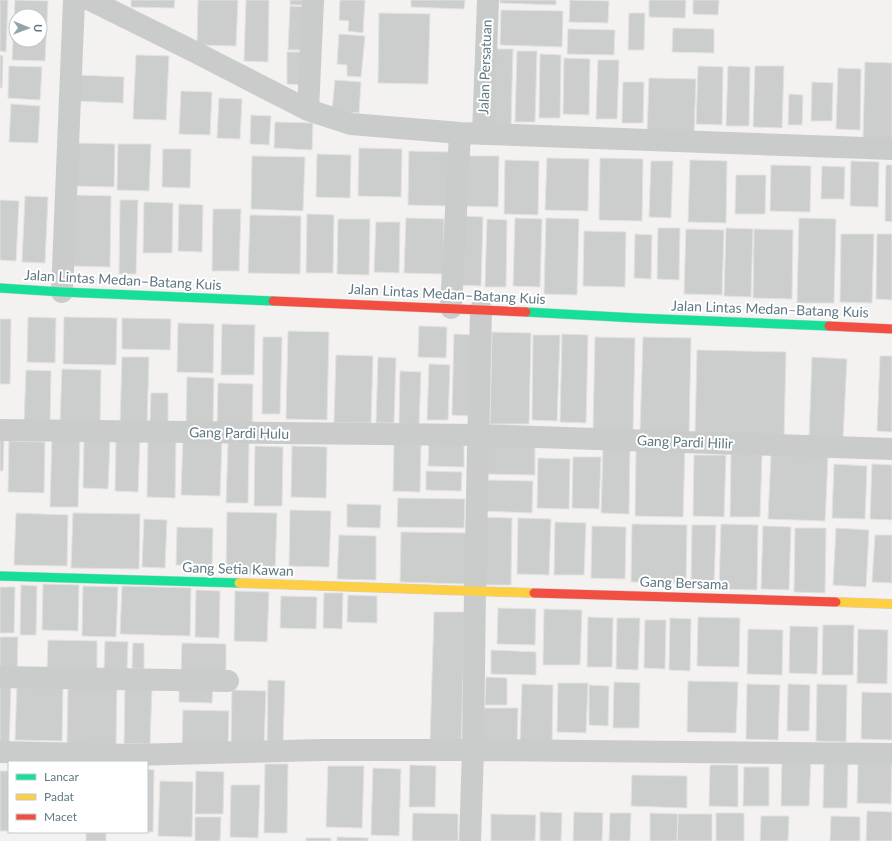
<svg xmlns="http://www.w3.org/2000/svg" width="892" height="841" viewBox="0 0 892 841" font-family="Lato,sans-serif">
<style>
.building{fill:#cccdcd;stroke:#e2e2e0;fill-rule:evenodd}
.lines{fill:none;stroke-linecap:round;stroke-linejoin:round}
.fast-casing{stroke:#cfd0d0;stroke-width:10}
.slow-casing{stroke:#cfd0d0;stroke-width:10}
.jam-casing{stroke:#cfd0d0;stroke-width:10}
.street{stroke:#cacbcb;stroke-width:22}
.fast{stroke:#16e098;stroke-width:9}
.slow{stroke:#ffcf43;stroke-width:9}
.jam{stroke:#f24e42;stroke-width:9}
.labels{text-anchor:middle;stroke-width:4;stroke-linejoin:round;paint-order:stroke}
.street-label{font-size:14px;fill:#607883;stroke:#fff}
</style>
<rect width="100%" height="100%" fill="#f3f2f0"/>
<path class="building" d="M0 0H8L6 52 0 51Z
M15 0 48 1 45 61 12 60ZM16 16H40V40H16Z
M131 0H175L174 8 131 7Z
M198 0H238L236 46 197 45Z
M246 0H269L268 62 244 61Z
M290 0H306V5H290Z
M340 0H365L363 33 348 31 349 21 339 20Z
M411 0H465L464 9 411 7Z
M500 0H556V5L500 3Z
M570 0 609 1 608 23 569 22Z
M649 0H686L685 18 649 17Z
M693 0H719L718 15 693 14Z
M290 6 311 7 304 50H288Z
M501 10 563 11 562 47 500 45Z
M379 13 430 14 428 84 378 83Z
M629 13H645L644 50H628Z
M673 28 714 29V53L672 52Z
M568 29 615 30 614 55 567 54Z
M339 34 365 36 361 77 347 76V65L337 64Z
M488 49H513L511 125 486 124Z
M517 51H537L535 122H515Z
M287 52H309L308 85 287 84Z
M540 54 561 55 560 118H539Z
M0 55 3 56 2 88H0Z
M136 55 169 56 166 120 133 119Z
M564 58 590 59 589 115 563 114Z
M598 60H619L617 119H596Z
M865 62 892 63V139L863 138Z
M9 66 42 67 40 100 8 98Z
M698 66 723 67 722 125 696 124Z
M728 66 750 67 749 126H726Z
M755 66H784L782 128 753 127Z
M838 68 861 69 860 130 836 129Z
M76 75 124 77 123 103 75 101Z
M649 78 696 79 694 135 647 134Z
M335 80 361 82 359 113 332 111Z
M623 82H644L643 123H622Z
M812 82 833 83 832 121H811Z
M181 91 212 92 210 135 179 134Z
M789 94 803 95 802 125H788Z
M219 98 242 99 240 139 217 138Z
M11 104 40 106 38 143 9 142Z
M251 115 271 116 269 145 250 144Z
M275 122 313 123 312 150 274 148Z
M77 143 115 144 114 187 76 186Z
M118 144H151L149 191 117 190Z
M359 148 402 149 401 197 358 196Z
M163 149H191L190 188 162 187Z
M409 151 449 152 448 206 408 205Z
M317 154 351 155 350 198 316 197Z
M252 156 305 157 303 211 251 209Z
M466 156H499L498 207 465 206Z
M547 158 589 159 588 211 545 210Z
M600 158 643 159 642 221 599 220Z
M505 160 539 161 538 215 504 214Z
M690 160 727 161 726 223 688 222Z
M651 161H673L671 218 649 217Z
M851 161 879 162 878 207 850 206Z
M771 165 811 166 810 212 770 211Z
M886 165H892V222L885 221Z
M822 166 845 167 844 199H821Z
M736 175H766L765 214H735Z
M75 195 111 196 110 267 73 266Z
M25 196 48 197 45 263 22 262Z
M0 200 19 201 16 261 0 260Z
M120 200H138L136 274H119Z
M144 202 173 203 172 253H143Z
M179 204 203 205 202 252 178 251Z
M213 209H241L239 271H212Z
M307 214 334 215 333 273H306Z
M250 215 301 216 300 274 248 273Z
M461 216 483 217 481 286 459 285Z
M406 218 444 219 443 274 404 273Z
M515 218 542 219 540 287 513 286Z
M546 218 579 219 577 295 544 294Z
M799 218 836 219 834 303H797Z
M338 219H370L369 275 337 274Z
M487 219 507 220 506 287H485Z
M376 222H400L399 273 374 272Z
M658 228H680L679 280 657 279Z
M726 228 753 229 751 297 724 296Z
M686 229 724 230 722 295 684 294Z
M754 229 793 230 792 299 753 298Z
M584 231 626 232 625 287 583 286Z
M635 234 652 235 651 279 634 278Z
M841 234H874L872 303 840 302Z
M877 234H892V300L876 299Z
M28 317 56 318 55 363 27 362Z
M64 317 117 318 116 365 63 364Z
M122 318 171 319 170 350 122 349Z
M0 319H11L10 384H0Z
M178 323 214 324 213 373 177 372Z
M222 324 255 325 254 375H221Z
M419 326 447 327 446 358 418 357Z
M288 331 329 332 327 420 286 419Z
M492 332 531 333 529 424H490Z
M454 334 474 335 472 416 452 415Z
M562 334 588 335 586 423 560 422Z
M533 335H560L557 421 532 420Z
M263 337H282L280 414H262Z
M595 337 635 338 633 432 593 430Z
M643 337 691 338 689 433 640 432Z
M697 350 786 352 784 437 695 435Z
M336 355 373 356 371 423H334Z
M880 356H892V432L877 431Z
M122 357H149L147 424 120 423Z
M378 357 396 358 394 423H376Z
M812 357 847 359 843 438 809 437Z
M429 364 450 365 448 420H427Z
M62 369 101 370 100 424 60 423Z
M26 370 51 371 50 423H24Z
M400 371 421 372 419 425 399 424Z
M187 377 214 378 213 423H186Z
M218 383 253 384 252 429 217 428Z
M151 393H168V424L150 423Z
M52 436 80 437 78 507H50Z
M148 436 176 437 175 498 147 497Z
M0 437H4L3 471H0Z
M116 437 140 438 138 492 115 491Z
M84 439 110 440 108 489 83 488Z
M183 439 222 440 220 496 181 495Z
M9 441 45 442 44 493 8 492Z
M429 442 464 443V467L428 466Z
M228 443H249L248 503H226Z
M394 444 421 445 420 492 393 491Z
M484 444 535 445V475L483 474Z
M255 446 283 447 282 506H254Z
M292 446 327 447 326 498 291 497Z
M603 449H630L629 514 601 513Z
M636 449H685L683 517 635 516Z
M731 454 762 455 760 517H730Z
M771 454 828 457 825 521 768 519Z
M694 455H726L724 517 693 516Z
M573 457H601L599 509 572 508Z
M538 458 570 459 569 509 537 508Z
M834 464 867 466 865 519 832 518Z
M872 464 892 465V520L870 519Z
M426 471 462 472 461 491 426 490Z
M483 480 533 481 532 513 482 511Z
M398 498 465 499 464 528 397 527Z
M347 504 381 505 380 528 347 527Z
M290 510 331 511 329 567 289 566Z
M227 512 277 513 275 575 226 573Z
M16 513 68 515 67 566 14 565Z
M73 513 140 514 139 569 71 568Z
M478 517 512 518 511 585H476Z
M518 518 551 519 549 575 517 574Z
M144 519 167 520 165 568 142 567Z
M555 522 586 523 584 575H554Z
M632 524 687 525 686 583 631 582Z
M721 524 758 525 757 590 719 589Z
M692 525H716L714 583 691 582Z
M592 526 626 527 625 579 591 578Z
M763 526 791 527 789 590 761 589Z
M177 527 213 528 212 566 176 565Z
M795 528H826L825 593 794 592Z
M836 528 869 530 866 587 833 585Z
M401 532 467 533 466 584 400 582Z
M339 535 376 536V580L337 579Z
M875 535H892V583L872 582Z
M43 584 79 585 78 631 42 630Z
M21 585 37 586 36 635H20Z
M83 586 118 587 116 637 82 636Z
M122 586 191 588 190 636 120 634Z
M0 587H15L14 633H0Z
M196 590 220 591 219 638 195 637Z
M235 591 269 592 267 642 234 641Z
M324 593H343L342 629 323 628Z
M348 595 377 596V623L347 622Z
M281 596 317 597 316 629 280 628Z
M498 608 536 609 535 645 497 644Z
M544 609 582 610 580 665H543Z
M434 612H465L461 745 430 744Z
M588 617 613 618 612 667H587Z
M698 617 740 618 739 667 697 666Z
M617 618H640L638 670 616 669Z
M670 618 691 619 690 671 669 670Z
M645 620H666L665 669 644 668Z
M823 625H854L853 675H822Z
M790 626 818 627 817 674 789 673Z
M748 629 783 630 782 675 747 674Z
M858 629 888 630 887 684 857 683Z
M0 637H18L17 673H0Z
M48 640 97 641V672L47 671Z
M105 641 128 642 127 670H104Z
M133 643H144V669L132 668Z
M182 643 226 644V675L181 673Z
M491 650 536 652V675L491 674Z
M486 677 507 678V705H485Z
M268 680 285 681 283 744H267Z
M688 681 738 682 736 733 687 732Z
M179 682H213L212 703 179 702Z
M614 682 640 683 639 728H613Z
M0 683H11L9 750H0Z
M558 683H588L586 733 557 732Z
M68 684 117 685 116 745 67 744Z
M522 684 553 685 552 744H520Z
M747 684 780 685 778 740 746 739Z
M788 684 810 685 809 731H787Z
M817 684 847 685 846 742 816 741Z
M17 685 63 686 62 741 15 740Z
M589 685 609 686 608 726 589 725Z
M125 687 152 688 150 744H124Z
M232 690 266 691 264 746 231 745Z
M862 692 892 693V740L861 739Z
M484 708H518L517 744 483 743Z
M183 710 229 711 228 749 182 748Z
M782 758H811L809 806H781Z
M858 760H892L891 804 857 803Z
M824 763 848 764 847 808H823Z
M265 764H288L287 833H264Z
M410 765 436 766 435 807H409Z
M710 765H738V807L709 806Z
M328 766H364L362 828 326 827Z
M744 767H769V806H743Z
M373 768 401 769 399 836 371 835Z
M147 769 154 770 153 832H132H147Z
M0 771H9V831H0Z
M196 771 224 772 223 814H195Z
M632 775 687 776V808L631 806Z
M160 781 193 782 192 837 158 836Z
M231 785H260L258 838 230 837Z
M867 811 892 812V841H866Z
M540 812 562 813 561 841H540Z
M574 812 603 813 602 841H573Z
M413 813 458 814V841H412Z
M610 813H631L630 841H609Z
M650 813 678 814 677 841H650Z
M716 813H744V841H716Z
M491 814 536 815 535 841H491Z
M678 814H712V841H677Z
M761 816H789L788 841H760Z
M831 816 860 817V841H830Z
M195 817H221L220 841H195Z
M86 832H106V841H86Z
M337 837 368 838V841H337Z
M306 838H331V841H306Z"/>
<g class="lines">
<defs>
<path id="fast" d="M0 288 62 292 273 301
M526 312 636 318 829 326
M0 576 239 583"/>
<path id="slow" d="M239 583 534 593
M836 602 892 604"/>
<path id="jam" d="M273 301 526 312
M829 326 892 329
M534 593 836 602"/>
</defs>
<use href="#fast" class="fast-casing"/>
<use href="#slow" class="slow-casing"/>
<use href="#jam" class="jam-casing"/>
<path class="street" d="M90 0 195 52 308 110 351 124 460 133 892 149
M308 110 313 0
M483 134 488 0
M62 292 74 0
M451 308 460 133
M0 430 479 435 892 449
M0 677 228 681
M0 752 133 755 322 750H473L892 754
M470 841 473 750 475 590 481 309"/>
<use href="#fast" class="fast"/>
<use href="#slow" class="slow"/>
<use href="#jam" class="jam"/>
</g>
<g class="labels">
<g class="street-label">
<text transform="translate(485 67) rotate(-88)" y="5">Jalan Persatuan</text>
<text transform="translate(123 280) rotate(3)" y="5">Jalan Lintas Medan–Batang Kuis</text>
<text transform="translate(447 294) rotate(3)" y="5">Jalan Lintas Medan–Batang Kuis</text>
<text transform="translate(770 309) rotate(2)" y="5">Jalan Lintas Medan–Batang Kuis</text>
<text transform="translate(239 433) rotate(1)" y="5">Gang Pardi Hulu</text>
<text transform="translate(685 442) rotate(2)" y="5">Gang Pardi Hilir</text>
<text transform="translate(238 569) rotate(2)" y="5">Gang Setia Kawan</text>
<text transform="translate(684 583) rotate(2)" y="5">Gang Bersama</text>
</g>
</g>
<rect x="8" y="761" width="140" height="72" fill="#ffffff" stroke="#bfc9cd"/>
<rect x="16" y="774" width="20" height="6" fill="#16e098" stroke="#bfc9cd"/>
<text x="44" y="781" font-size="12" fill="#607883">Lancar</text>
<rect x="16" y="794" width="20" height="6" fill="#ffcf43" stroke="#bfc9cd"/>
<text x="44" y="801" font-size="12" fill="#607883">Padat</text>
<rect x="16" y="814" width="20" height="6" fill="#f24e42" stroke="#bfc9cd"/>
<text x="44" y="821" font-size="12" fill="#607883">Macet</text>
<g transform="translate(28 28) rotate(91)"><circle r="19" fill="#ffffff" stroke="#bfc9cd"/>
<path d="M0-3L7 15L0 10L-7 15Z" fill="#93a3a9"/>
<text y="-6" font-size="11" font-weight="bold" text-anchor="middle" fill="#607883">U</text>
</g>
</svg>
